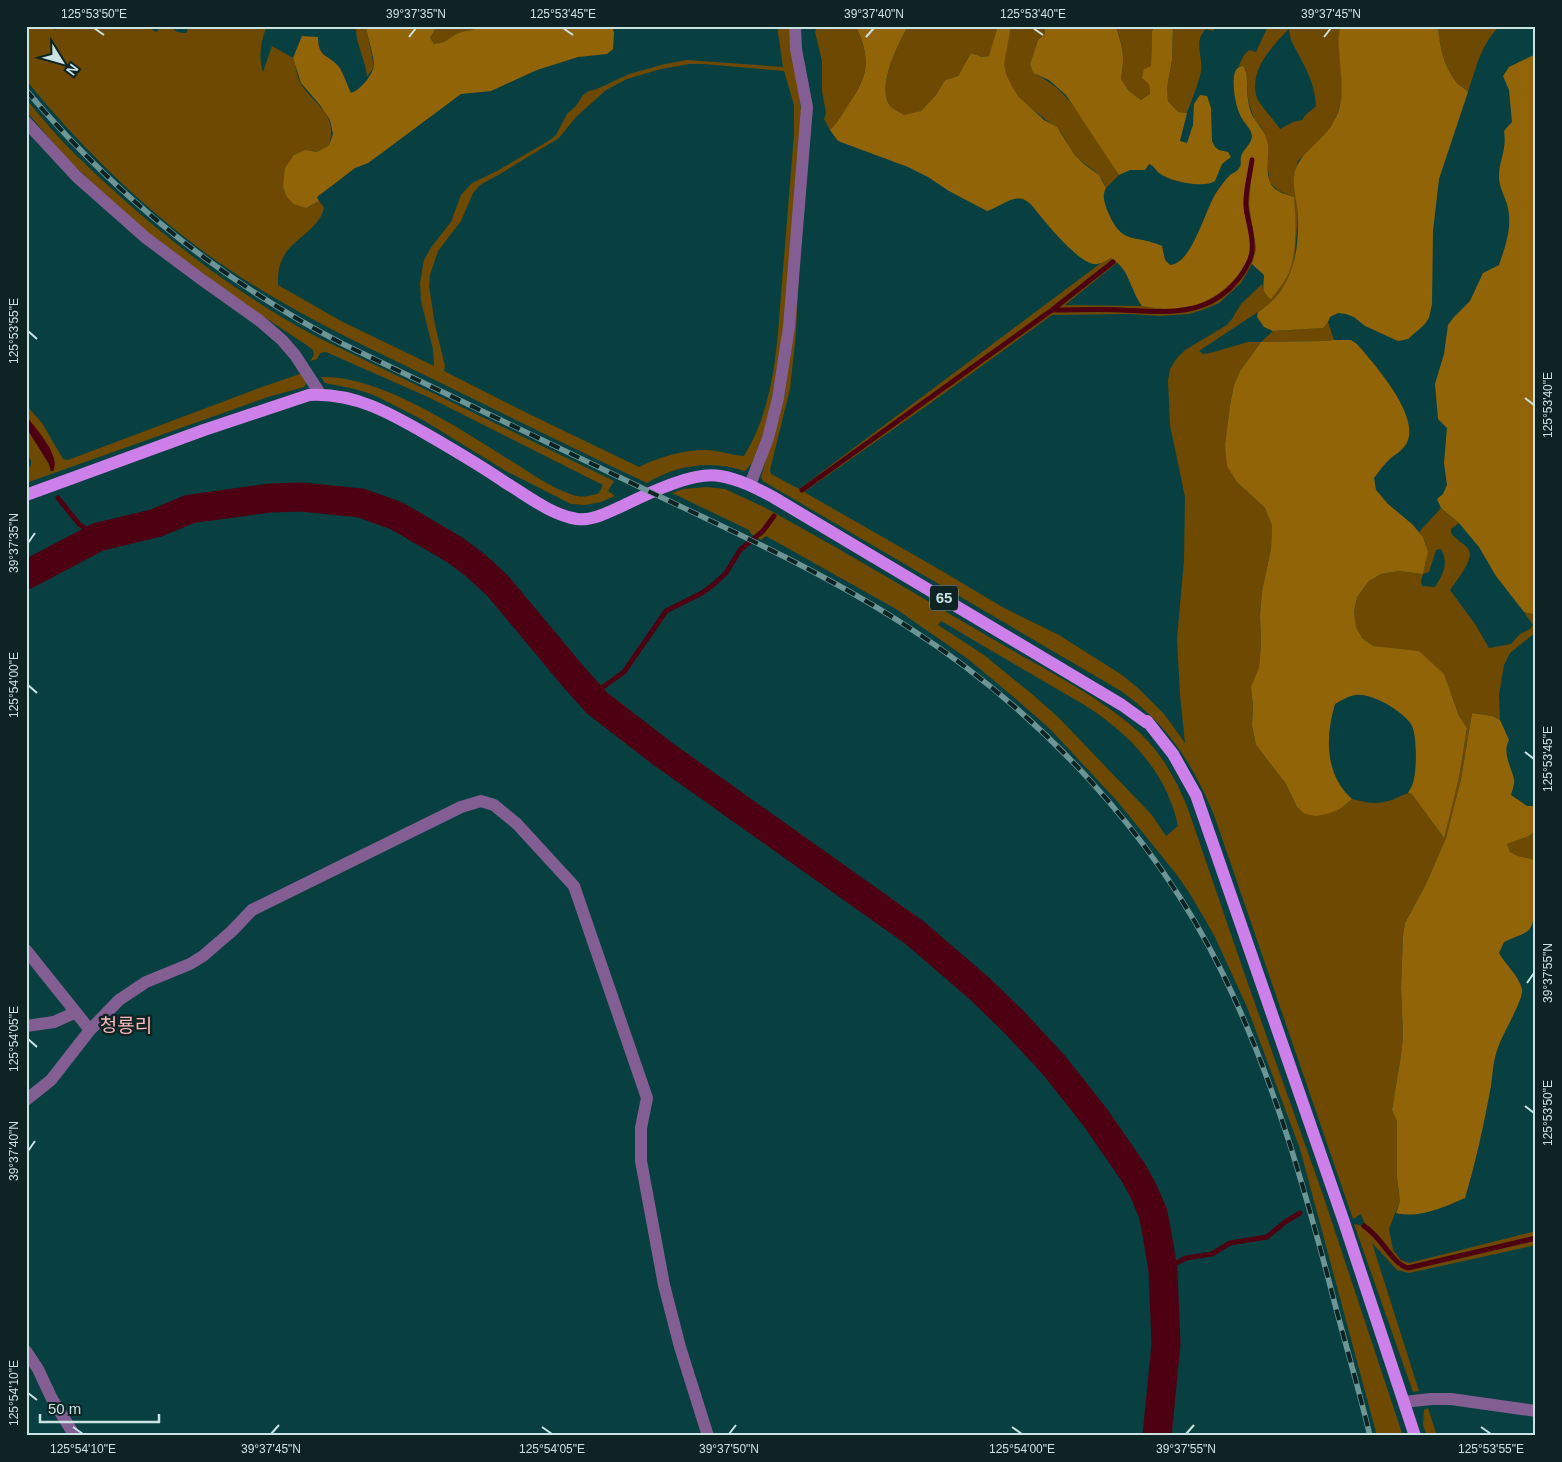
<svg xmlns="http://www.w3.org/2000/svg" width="1562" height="1462" viewBox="0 0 1562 1462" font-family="Arial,'Noto Sans KR',sans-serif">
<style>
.green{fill:#6d4901;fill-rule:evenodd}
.forest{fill:#926408}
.water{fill:#4d0011}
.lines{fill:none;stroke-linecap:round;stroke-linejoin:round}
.stream{stroke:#4d0011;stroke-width:5}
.river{stroke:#4d0011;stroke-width:29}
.minor{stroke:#835e92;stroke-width:12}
.major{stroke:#ce80ea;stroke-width:12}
.rail-casing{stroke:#6e9596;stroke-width:5.5}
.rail{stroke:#0e2323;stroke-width:4;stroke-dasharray:11;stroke-linecap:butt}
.ticks{fill:none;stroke:#c9e2e2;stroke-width:2}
.labels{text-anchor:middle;stroke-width:5;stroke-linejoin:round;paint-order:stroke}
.shield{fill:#0e2323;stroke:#91a9a9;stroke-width:1}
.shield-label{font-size:15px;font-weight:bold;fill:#c9e2e2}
.quarter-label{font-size:19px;fill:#feb9bb;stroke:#0e2323}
.neatline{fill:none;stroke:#c9e2e2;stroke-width:2}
.ticks-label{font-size:12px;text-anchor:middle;fill:#c9e2e2}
</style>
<rect width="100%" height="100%" fill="#084041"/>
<path class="green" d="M26 26H49L55 30 60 26H147L156 32 163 26H171C174 32 179 33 186 33L189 26H267C261 40 258 57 263 72L272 46 293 58C296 66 297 78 301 84 316 107 338 113 329 145L317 152 306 150 283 187C288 200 293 203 306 208L319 201 324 207C320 231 289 239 281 262 278 269 278 278 278 285L341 321 434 366 433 349 421 301 420 283 424 260 432 246 451 222 461 195 472 183 497 171 550 140 556 135 567 114 576 106 583 95 589 91 597 89 629 74 665 64 687 60 783 67 777 26H791L801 111 786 320 767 424 752 463 745 471C711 460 678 464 647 483 575 449 504 414 433 379 351 340 269 301 196 246 133 198 76 142 26 80ZM689 64H704L784 71 794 105V134C790 183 786 233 782 282 777 342 776 404 744 456 731 455 718 450 705 450 684 450 658 457 639 467L527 413 444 371 445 366 435 325 429 286 430 275 438 251 461 221 473 193 480 185 500 174 559 138 576 117 606 90 627 79 661 69Z
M356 26H366L374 67 367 77C366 60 355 44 356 26Z
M437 26H481C473 31 465 30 457 35 446 40 448 42 434 44L430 38Z
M818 26H856C871 61 869 74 848 105 842 115 838 122 830 130L824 119 826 113 822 91V61L815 32Z
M908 26H998L990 56 982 57 971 53 958 76 945 80 936 95 921 111 904 116C900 113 894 110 891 107 875 89 898 44 908 26Z
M1011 26H1045V34L1038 40 1030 64 1033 73C1061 86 1071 102 1087 126 1098 142 1109 158 1119 175L1106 188C1104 183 1102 178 1098 174 1091 167 1082 163 1075 155 1068 147 1064 133 1055 127 1036 111 1004 93 1004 64 1003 52 1009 38 1011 26Z
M1116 26H1155L1152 31 1151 66 1149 84 1150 95 1141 100 1129 91 1121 79C1125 56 1123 48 1116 26Z
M1173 26H1218L1213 31 1206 29C1193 41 1203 56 1201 71 1199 83 1191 101 1187 113L1178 112 1168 101 1167 88 1172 60Z
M1268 26H1340L1339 47 1343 85 1341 102 1334 123 1323 138 1298 161 1294 177 1298 215 1295 253 1293 269 1285 285 1270 304 1199 351 1203 354 1210 353 1248 342H1261L1273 331 1322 328 1328 322 1334 340 1325 341 1261 342 1240 371 1234 385 1230 405 1225 444 1237 482 1265 508 1272 526 1271 549 1262 591 1260 615 1261 644 1259 667 1251 688 1253 706 1252 725 1256 745 1286 784 1297 807 1340 809 1352 799C1367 803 1377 805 1392 800 1399 797 1405 793 1412 793L1443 837 1459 778 1467 728 1459 716 1444 674 1419 652 1373 646 1362 638 1356 627 1354 611 1357 597 1369 581 1381 574 1399 571 1423 574C1427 559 1430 544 1419 532L1441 508 1459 523 1451 529V533C1456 540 1465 544 1469 550 1474 560 1456 581 1450 590L1475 624 1489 648 1511 644 1520 634 1530 629 1533 625 1524 612 1532 614 1536 612V632L1510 653 1504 665 1499 695 1500 720 1492 716 1472 713 1461 779 1446 838 1426 884 1405 923 1403 935 1401 987 1403 1036 1401 1055 1392 1110 1397 1122V1177L1400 1201 1389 1229 1393 1250 1401 1260 1409 1263 1536 1231V1237L1408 1266 1403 1265 1397 1261 1378 1235 1365 1225 1361 1214 1353 1219 1214 815C1192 762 1168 725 1121 691L763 481 761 477 785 394 799 272 796 333 790 389 770 470 771 474 799 489 1101 263 1111 258 1118 262 1065 305 1142 306 1163 309 1252 246 1245 215 1243 199 1253 153V162L1249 205 1256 249 1252 264 1241 283 1219 303 1205 309 1189 314 1160 316 1130 314 1052 315 932 402 804 492 942 571 1004 608 1059 635 1122 675 1138 688 1164 714 1185 743 1180 695 1177 639 1184 560 1185 497 1170 425 1168 381 1170 369 1177 358 1185 350 1227 325 1232 319 1241 304 1262 284 1263 289 1293 253 1295 215 1294 197 1279 191 1270 183 1262 128 1255 120 1251 110 1248 98 1246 70 1243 65 1238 67 1244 55 1249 50 1256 52ZM1289 29C1290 34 1290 40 1293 44 1304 66 1315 81 1316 106 1310 112 1307 112 1302 120L1293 122 1280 129C1275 121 1259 104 1257 98 1248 71 1272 46 1289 29ZM1441 549C1449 564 1443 574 1435 587L1422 586 1421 581 1423 574 1429 572 1436 550Z
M1438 26H1500C1481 43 1476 69 1468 92 1465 88 1459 86 1456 82 1443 64 1440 48 1438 26Z
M26 99C43 119 60 140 79 158 150 227 228 289 315 336L614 481 608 491 615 496 601 502 585 505 571 504 506 471 423 420 374 395 355 389 325 383 321 377C380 375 460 429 510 460 529 472 548 486 570 494 581 498 588 497 599 493L603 485 428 397 351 363 326 352 320 353 317 359 310 361 314 355 313 350 305 344 258 313 143 230 67 159 26 111Z
M303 373 306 384 304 387 268 397 26 483V468L31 466V461L26 453V427L49 464 51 471V452L26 416V405L42 423 63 459 68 460 262 387Z
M707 487 725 489 764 507C842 550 919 596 996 641 1042 668 1101 697 1140 733 1162 754 1177 781 1188 809L1247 981 1323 1195 1403 1436H1377L1300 1149 1247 1007 1214 935 1190 894 1177 875 1118 802 1050 729 1016 699 968 659 896 609 766 536 761 540 751 534 749 530 672 493 683 489ZM941 621 1086 706C1130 734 1167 773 1178 826L1166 836 1151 814 1059 718 1032 694 984 655 938 625Z
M1536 831V860L1518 856 1510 852 1507 844 1527 837Z
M1354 1224C1382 1228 1385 1264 1408 1269L1536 1239V1245L1409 1273 1397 1270 1372 1243 1419 1391 1413 1392Z
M1428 1408 1437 1436H1427L1423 1425 1424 1410Z"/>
<path class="forest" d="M366 26H437L430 38 434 44C448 42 446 40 457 34 465 30 473 31 481 26H612L614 33 613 49 607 54 578 57 537 70 491 91 461 94 379 155 368 163 355 168 317 197 319 201 306 208 294 204 287 197 283 187 285 168 294 155 306 150 317 152 329 145 333 134 330 120 320 105 301 83 293 58 302 36 318 37C318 59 329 54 339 67 344 74 347 85 351 93 360 90 372 76 374 66 375 60 367 35 366 26Z
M856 26H908C898 44 875 89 891 107 895 110 900 113 904 115L921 111 936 95 945 80 958 76 971 53 982 57 989 56 998 26H1011L1004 64 1006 74 1011 85 1019 97 1044 120 1057 127 1074 154 1084 164 1099 175 1106 188C1102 196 1104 201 1107 210 1123 247 1132 233 1162 246L1165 260 1170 265C1192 264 1205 210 1216 193 1220 187 1225 180 1230 175 1233 173 1238 171 1239 168 1242 165 1240 161 1241 157 1242 150 1251 145 1252 137 1252 130 1246 125 1243 120 1236 111 1231 83 1235 72 1236 68 1240 67 1243 65 1249 74 1246 89 1248 99 1249 107 1251 115 1256 121 1262 129 1266 135 1268 145 1269 157 1265 173 1271 184 1275 192 1286 194 1294 197 1296 218 1297 248 1290 269 1287 280 1278 289 1271 299 1260 290 1264 287 1264 275L1252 264 1256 249 1249 205 1253 155C1248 168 1242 201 1245 215 1247 225 1252 234 1251 245 1251 275 1208 307 1180 309 1167 310 1154 308 1142 306 1130 290 1130 269 1111 258 1106 261 1099 265 1093 264 1077 260 1052 230 1042 218 1036 211 1031 202 1023 199 1011 196 998 208 987 211L949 191 928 177 908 167 838 141 830 130C838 122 842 115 848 105 869 75 871 60 856 26Z
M1045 26H1116C1123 50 1125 54 1121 79L1129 91 1141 100 1150 94 1149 84 1142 78 1144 69 1151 66 1152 31 1155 26H1173L1172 60 1167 88 1168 101 1178 112 1187 113 1180 141 1187 143 1193 125 1194 104 1200 95 1207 96 1211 108 1212 141 1215 147 1219 150 1228 152 1231 157 1222 164 1215 181C1204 189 1167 181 1158 172 1154 168 1154 166 1149 164L1145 170H1130L1119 175 1066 95 1049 80 1033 73 1030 64 1038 40 1045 34Z
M1340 26H1438C1440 48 1443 64 1456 82 1459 86 1465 88 1468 92L1439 179 1433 231 1432 304 1429 318 1424 325 1408 339 1398 341 1365 326 1354 317 1346 314 1338 313 1330 317 1328 322 1323 328 1273 331 1264 327 1257 317 1258 312C1293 290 1299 253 1298 215 1297 203 1293 189 1294 177 1296 154 1322 143 1333 123 1347 100 1340 74 1339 49 1338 42 1339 34 1340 26Z
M1536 54V612L1532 614 1524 612 1496 576 1479 547 1459 523 1441 508 1437 499 1443 494 1447 485 1444 463 1447 428 1438 419 1435 384 1444 354 1448 325 1454 317 1470 301 1483 273 1499 265C1506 245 1513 225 1507 204 1504 195 1499 186 1499 177 1499 159 1507 151 1504 131L1512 122 1509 90 1503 76 1509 67Z
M1334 340H1351L1357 344C1374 364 1426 421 1404 447 1401 451 1396 454 1392 457 1385 463 1380 470 1374 478L1376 490 1388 504 1412 524 1423 537 1428 552 1423 574 1399 571 1381 574 1369 581 1357 597 1354 611 1356 627 1362 638 1373 646 1419 651 1444 674 1459 716 1467 728 1459 778 1444 838 1412 794 1408 793C1409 790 1412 787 1413 783 1417 771 1417 736 1412 726 1405 712 1372 693 1356 695 1348 696 1342 700 1335 704 1325 737 1325 775 1352 799L1340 809 1327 814 1316 816 1305 814 1297 807 1286 784 1256 745 1252 725 1253 706 1251 687 1259 667 1261 644 1260 615 1262 591 1271 549 1272 526 1265 508 1237 482 1227 466 1225 444 1230 405 1234 385 1240 371 1261 342 1325 341Z
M1472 713 1492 716 1500 720 1509 740C1502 753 1511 766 1514 779 1515 785 1512 790 1511 795L1527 806H1536V831L1527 837 1507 844 1510 852 1518 856 1536 860C1536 873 1538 921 1529 930 1525 934 1509 939 1504 942L1499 953C1505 964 1519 976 1522 989 1524 999 1503 1033 1499 1045 1493 1059 1493 1071 1491 1086 1484 1124 1476 1161 1465 1198 1444 1207 1419 1219 1396 1213L1400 1201 1397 1177V1122L1392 1110 1401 1055 1403 1036 1401 987 1403 935 1405 923 1426 884 1446 838 1461 779Z"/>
<path class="water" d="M26 416C35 427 62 457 53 471H51L49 464 26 427Z"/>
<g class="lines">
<path class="stream" d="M1052 310C1075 310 1098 309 1121 310 1166 312 1208 318 1239 278 1245 270 1251 261 1252 251 1254 235 1247 221 1246 206 1245 191 1250 175 1252 160
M802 490 1052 310 1113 262
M58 498 79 524 98 537
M597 703 599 690 624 672 666 611 702 593 713 585 726 573 740 550 763 531 774 516
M1364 1226C1382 1237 1392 1264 1408 1268L1536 1238
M1163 1270 1186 1258 1212 1254 1230 1243 1267 1237 1285 1222 1300 1213"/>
<path class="river" d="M26 575 98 537 156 523 190 509 270 498 302 497 361 503 397 516 455 550 475 565 497 585 572 675 597 703 663 754 915 933 980 989 1015 1023 1053 1064 1095 1117 1133 1172 1143 1190 1153 1213 1157 1234 1163 1270 1166 1344 1157 1436"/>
<path class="minor" d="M26 122 77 177 146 238 201 279 260 321 282 340 295 355 321 395
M750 485 768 438 778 398 789 327 807 107 796 49 795 26
M26 950 90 1030
M26 1026 54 1022 74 1013
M26 1100 51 1080 90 1030 119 1000 146 982 190 964 203 956 232 931 252 910 461 807 481 801 494 805 517 824 574 886 647 1098 641 1128V1161L664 1285 680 1347 708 1436
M26 1351 38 1369 52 1399 75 1436
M1404 1402 1431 1399H1451L1536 1411"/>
<path class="major" d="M26 495 204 430 309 395C357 392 395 416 435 439 459 453 483 467 506 483 528 496 551 515 577 519 591 521 607 513 620 507 645 495 692 471 720 476 739 479 756 488 773 497L1122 705 1147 723V721L1173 754 1196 795 1344 1222 1415 1436"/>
<defs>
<path id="rail" d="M26 90C114 195 222 281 343 344 444 393 545 441 646 490 734 532 825 573 908 627 1039 711 1153 832 1222 972 1275 1080 1307 1196 1337 1312 1348 1353 1360 1394 1370 1436"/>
</defs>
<use href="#rail" class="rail-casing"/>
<use href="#rail" class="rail"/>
</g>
<path class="ticks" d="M94 28 104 35M563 28 573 35M1033 28 1043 35M409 37 416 28M866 37 874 28M1324 37 1331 28M28 331 37 339M1525 398 1534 405M28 543 35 533M28 685 37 693M1525 752 1534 759M1527 983 1534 973M28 1039 37 1047M1525 1106 1534 1113M28 1151 35 1141M28 1393 37 1400M73 1427 83 1434M542 1427 552 1434M1012 1427 1022 1434M1481 1427 1491 1434M271 1434 279 1425M729 1434 736 1425M1186 1434 1194 1425"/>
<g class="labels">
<rect class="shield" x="930" y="585.5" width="28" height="25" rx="4"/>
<g class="shield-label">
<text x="944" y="603">65</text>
</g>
<g class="quarter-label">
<text x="126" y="1032">청룡리</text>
</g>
</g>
<rect width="1562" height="1462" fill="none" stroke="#0e2323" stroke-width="55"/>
<g transform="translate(62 62) rotate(127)" stroke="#0e2323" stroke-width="4" paint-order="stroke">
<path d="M0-4L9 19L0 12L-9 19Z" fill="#c9e2e2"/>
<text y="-8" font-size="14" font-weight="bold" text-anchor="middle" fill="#c9e2e2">N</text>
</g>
<path d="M40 1414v8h119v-8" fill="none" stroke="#c9e2e2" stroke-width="2.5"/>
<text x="48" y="1414" font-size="15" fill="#c9e2e2" stroke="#0e2323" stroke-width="4" paint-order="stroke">50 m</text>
<rect x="28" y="28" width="1506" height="1406" class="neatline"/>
<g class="ticks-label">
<text x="94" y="18">125°53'50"E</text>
<text x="416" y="18">39°37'35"N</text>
<text x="563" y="18">125°53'45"E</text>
<text x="874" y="18">39°37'40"N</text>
<text x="1033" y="18">125°53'40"E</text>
<text x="1331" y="18">39°37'45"N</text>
<text transform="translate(14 331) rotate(-90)" y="4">125°53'55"E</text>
<text transform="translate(1548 405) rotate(-90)" y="4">125°53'40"E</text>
<text transform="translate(14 543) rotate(-90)" y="4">39°37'35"N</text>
<text transform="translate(14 685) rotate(-90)" y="4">125°54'00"E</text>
<text transform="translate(1548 759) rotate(-90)" y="4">125°53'45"E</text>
<text transform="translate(1548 973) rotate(-90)" y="4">39°37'55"N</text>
<text transform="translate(14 1039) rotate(-90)" y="4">125°54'05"E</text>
<text transform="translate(1548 1113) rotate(-90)" y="4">125°53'50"E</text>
<text transform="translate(14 1151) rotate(-90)" y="4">39°37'40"N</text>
<text transform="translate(14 1393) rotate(-90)" y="4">125°54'10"E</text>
<text x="83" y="1453">125°54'10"E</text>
<text x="271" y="1453">39°37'45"N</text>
<text x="552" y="1453">125°54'05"E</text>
<text x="729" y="1453">39°37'50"N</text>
<text x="1022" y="1453">125°54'00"E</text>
<text x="1186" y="1453">39°37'55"N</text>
<text x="1491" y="1453">125°53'55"E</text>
</g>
</svg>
